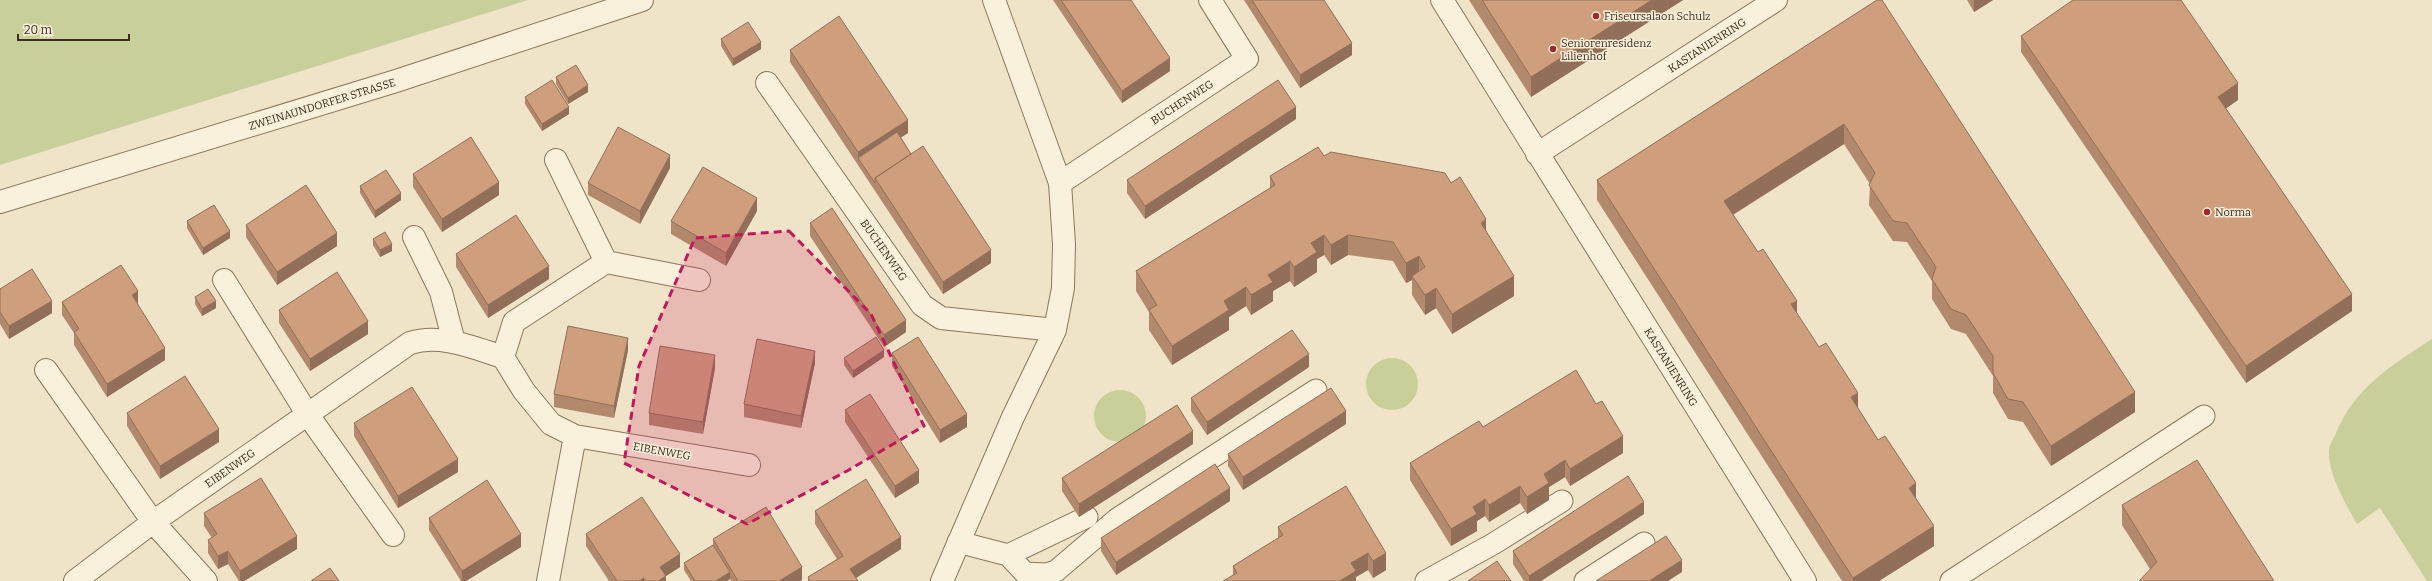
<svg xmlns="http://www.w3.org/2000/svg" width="2432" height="581" viewBox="0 0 2432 581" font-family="Bitter,serif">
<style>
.green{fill:#c9cf9b}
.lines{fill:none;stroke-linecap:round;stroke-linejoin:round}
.service-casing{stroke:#8d765c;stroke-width:23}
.minor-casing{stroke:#8d765c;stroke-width:24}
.tertiary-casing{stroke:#8d765c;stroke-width:24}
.service{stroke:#faf1dc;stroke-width:21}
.minor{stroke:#faf1dc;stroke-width:22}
.tertiary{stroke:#faf1dc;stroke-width:22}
.wall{fill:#b2896c}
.shaded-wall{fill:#916f58}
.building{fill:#cf9f7d;stroke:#916f58}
.marked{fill:#c2185b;fill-opacity:0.2;stroke:#c2185b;stroke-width:3;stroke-dasharray:8 5;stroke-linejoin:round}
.poi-dot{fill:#9e2a2b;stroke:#f7eed8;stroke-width:1.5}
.labels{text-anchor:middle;stroke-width:3;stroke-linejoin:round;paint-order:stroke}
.poi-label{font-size:11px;fill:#3d2e20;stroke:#f7eed8;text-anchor:start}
.street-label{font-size:11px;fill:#3d2e20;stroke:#f7eed8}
</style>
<rect width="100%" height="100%" fill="#f0e4c8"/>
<path class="green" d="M0 0H528L0 165Z
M2432 339V581H2427L2380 508 2357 524C2346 505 2327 472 2329 450 2329 445 2334 438 2336 433 2355 387 2392 365 2432 339Z
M1366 384a26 26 0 1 1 52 0a26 26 0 1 1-52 0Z
M1094 416a26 26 0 1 1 52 0a26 26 0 1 1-52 0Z"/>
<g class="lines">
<defs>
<path id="service" d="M958 542 1008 555 1025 573 1046 574 1056 571 1117 519 1316 390
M1008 555 1087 517
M1426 581 1493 544 1562 501
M1585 581 1644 543
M1951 581 2204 416"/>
<path id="minor" d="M1442 0 1805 581
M767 83 922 305 941 318 1055 330
M1537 154 1776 0
M556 160 606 262
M1060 183 1247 59 1210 0
M414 237 441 292 454 342
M224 280 308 415 393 535
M503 357 514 322 606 262 699 280
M46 370 153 522 206 581
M575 436 749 465
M75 581 153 522 410 343C440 333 474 348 503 357L524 391 551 424 575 436 548 581
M942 581 1013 417 1055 330 1063 288 1064 244 1060 183 994 0"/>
<path id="tertiary" d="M0 202 396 81 642 0"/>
</defs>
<use href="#service" class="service-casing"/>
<use href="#minor" class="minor-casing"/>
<use href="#tertiary" class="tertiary-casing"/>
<use href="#service" class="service"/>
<use href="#minor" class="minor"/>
<use href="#tertiary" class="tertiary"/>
</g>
<path class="wall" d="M1053 0H1131L1170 71 1122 103Z
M1244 0H1324L1352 55 1300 88Z
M1469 0H1683L1531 97Z
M1877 0 2135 412 2051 466 2023 422 2008 419 1993 393V376L1966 334 1951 329 1932 299V281L1907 242 1893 241 1869 205 1870 184 1844 144 1733 215 1916 498 1934 546 1879 581H1842L1597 200V180Z
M1967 0H1993L1974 12Z
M2021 36 2238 100 2226 108 2352 311 2246 383 2021 52Z
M721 39 761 49 733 66 721 46Z
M790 50 908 133 901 137 911 154 991 263 943 294 790 62Z
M556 77 588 92 568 104 556 84Z
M525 97 569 114 542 131 525 104Z
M1296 119 1145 219 1127 193V180Z
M1324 156 1451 183 1486 231 1514 296 1452 334 1436 308 1425 315 1412 295V280L1406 283 1393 261 1348 255 1331 265 1324 255 1317 259V272L1294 287 1290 281 1273 291V301L1251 315 1246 306 1229 317V330L1172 365 1149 330V312L1136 291V271L1270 188V176Z
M670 168 640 224 588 195V183Z
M413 174 499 195 442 232 413 187Z
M360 186 401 200 375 218 360 193Z
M757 211 726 266 671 234V221Z
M187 221 230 238 203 255 187 228Z
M810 223 906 332 884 347 810 236Z
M246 225 337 246 277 285 246 237Z
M373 239 392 251 380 257 373 245Z
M456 254 549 279 488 318 456 267Z
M0 289 52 313 9 339 0 324Z
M195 297 216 308 202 316 195 304Z
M62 302 138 304 165 360 107 397 74 345V333L62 315Z
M279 310 368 334 310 371 279 323Z
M628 350 614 418 554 407V394Z
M892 353 967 427 940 443 892 366Z
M884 357 853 378 844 365V358Z
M815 363 801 428 744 417V404Z
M1309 367 1207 435 1191 411V398Z
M715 368 703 434 649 425V413Z
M845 410 919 483 895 498 845 422Z
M127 413 219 442 160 479 127 426Z
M354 423 458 472 398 508 354 436Z
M1346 424 1243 490 1228 466V454Z
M1483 427 1623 453 1570 486 1565 477 1559 481 1549 487V500L1527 514 1520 503 1489 522 1485 516 1477 521V531L1451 546 1410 480V463Z
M1193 444 1079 517 1062 491V478Z
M1346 486 1386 570 1373 578 1368 570 1356 577V581L1233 575V566L1278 538V527Z
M1230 501 1116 575 1101 551V538Z
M2122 505 2274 581 2150 569 2122 525Z
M815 511 901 549 856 578 858 581H808V577L837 559 815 524Z
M204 513 297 549 244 581H239L228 564 218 569 208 553V540L212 538 204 526Z
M1644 514 1541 581H1524L1513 564V551Z
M429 518 521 547 466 581H461L429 530Z
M586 534 680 567 666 576V581H609L586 546Z
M713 539 802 580 800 581H731L730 579 727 581H691L684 570V563L713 545Z"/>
<path class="shaded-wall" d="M1652 0H1683L1531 97V77Z
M1974 0H1993L1974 12Z
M761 42V49L733 66V59Z
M1352 43V55L1300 88V75Z
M1170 58V71L1122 103V91Z
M2238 83V100L2218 114V97Z
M588 85V92L568 104V98Z
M569 107V114L542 131V124Z
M1296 107V119L1145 219V206Z
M908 120V133L861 163 858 158V152Z
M1844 124V144L1724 220V201Z
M670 155V168L640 224V211Z
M499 182V195L442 232V219Z
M401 193V200L375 218V211Z
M757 198V211L726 266V253Z
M1486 219V239L1481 223Z
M230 231V238L203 255V248Z
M337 233V246L277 285V272Z
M1324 235V255L1317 259V272L1294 287V267L1311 243Z
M1348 235V255L1331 265V245Z
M392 244V251L380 257V250Z
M991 250V263L943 294V282Z
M1419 256V275L1412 276V280L1406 283V263Z
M1290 261V281L1273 291V301L1251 315V295L1268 275Z
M549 266V279L488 318V305Z
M1514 276V296L1452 334V314Z
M1246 287V306L1229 317V330L1172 365V346L1224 301Z
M1436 288V308L1425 315V295Z
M138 291V304L132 295Z
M2352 294V311L2246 383V366Z
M52 301V313L9 339V326Z
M216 301V308L202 316V309Z
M1797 301V321L1791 304Z
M906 320V332L884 347V335Z
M368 321V334L310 371V359Z
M628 338V350L614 418V406Z
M165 348V360L107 397V384Z
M884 350V357L853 378V371Z
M815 351V363L801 428V416Z
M1309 354V367L1207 435V422Z
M715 355V368L703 434V422Z
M2135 392V412L2051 466V446Z
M1858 393V413L1851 397Z
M1346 411V424L1243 490V477Z
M967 414V427L940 443V430Z
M219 429V442L160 479V466Z
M1193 431V444L1079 517V504Z
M1623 436V453L1570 486V469Z
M458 459V472L398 508V496Z
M1565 460V477L1549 487V500L1527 514V497L1544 474Z
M919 470V483L895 498V486Z
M1916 483V503L1909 488Z
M1520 486V503L1489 522V505Z
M1230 488V501L1116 575V562Z
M1485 499V516L1477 521V531L1451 546V529L1473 507Z
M1644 502V514L1541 581H1529V576Z
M1934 526V546L1879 581H1853V578Z
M521 534V547L466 581H462V571Z
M297 536V549L244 581H240V571Z
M901 537V549L851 581 850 569Z
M228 551V564L218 569V556Z
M1368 553V570L1356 577V581H1340L1351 563Z
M1386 553V570L1373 578V561Z
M680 554V567L666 576V581H658L660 567Z
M1682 560V572L1668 581H1649Z
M802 567V580L800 581H779Z
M730 572V579L727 581H716Z
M644 578V581H639Z"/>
<path class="building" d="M1061 0H1131L1170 58 1122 91Z
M1252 0H1324L1352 43 1300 75Z
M1482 0H1652L1531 77Z
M1877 0H1882L2135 392 2051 446 2023 402 2008 399 1993 373V356L1966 315 1951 309 1932 279 1936 267 1907 223 1893 221 1869 185 1875 173 1844 124 1724 201 1758 252 1763 249 1797 301 1791 304 1819 347 1826 343 1858 393 1851 397 1878 440 1885 436 1916 483 1909 488 1934 526 1853 578 1597 180Z
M2073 0H2181L2238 83 2218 97 2352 294 2246 366 2021 36Z
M839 16 908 120 858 152 790 50Z
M748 22 761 42 733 59 721 39Z
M576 65 588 85 568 98 556 77Z
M552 80 569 107 542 124 525 97Z
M1278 80 1296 107 1145 206 1127 180Z
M618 127 670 155 640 211 588 183Z
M897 132 911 154 875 178V183L858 158Z
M471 137 499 182 442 219 413 174Z
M923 146 991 250 943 282 875 178Z
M1318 147 1324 156 1331 152 1445 173 1451 183 1460 177 1486 219 1481 223 1514 276 1452 314 1436 288 1425 295 1412 276 1425 267 1419 256 1406 263 1393 242 1348 235 1331 245 1324 235 1311 243 1317 252 1294 267 1290 261 1268 275 1273 282 1251 295 1246 287 1224 301 1229 310 1172 346 1149 310 1157 305 1136 271 1275 185 1270 176Z
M703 167 757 198 726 253 671 221Z
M386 170 401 193 375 211 360 186Z
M306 185 337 233 277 272 246 225Z
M214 205 230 231 203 248 187 221Z
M832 208 906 320 884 335 810 223Z
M516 215 549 266 488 305 456 254Z
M385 232 392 244 380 250 373 239Z
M121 265 138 291 132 295 165 348 107 384 74 332 79 329 62 302Z
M32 269 52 301 9 326 0 312V289Z
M337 272 368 321 310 359 279 310Z
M208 289 216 301 202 309 195 297Z
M568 326 628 338 614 406 554 394Z
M1292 330 1309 354 1207 422 1191 398Z
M876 337 884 350 853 371 844 358Z
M918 337 967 414 940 430 892 353Z
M757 339 815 351 801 416 744 404Z
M660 346 715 355 703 422 649 413Z
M1576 370 1596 404 1602 401 1623 436 1570 469 1565 460 1544 474 1549 483 1527 497 1520 486 1489 505 1485 499 1473 507 1477 514 1451 529 1410 463 1479 421 1483 427Z
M185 376 219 429 160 466 127 413Z
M412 387 458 459 398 496 354 423Z
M1331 388 1346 411 1243 477 1228 454Z
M870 394 919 470 895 486 845 410Z
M1177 405 1193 431 1079 504 1062 478Z
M2197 460 2274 581H2139L2157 562 2122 505Z
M1215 464 1230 488 1116 562 1101 538Z
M1628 476 1644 502 1529 576 1513 551Z
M261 478 297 536 240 571 228 551 218 556 208 540 217 534 204 513Z
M866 479 901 537 850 569 858 581H810L808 577 843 556 815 511Z
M487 480 521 534 462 571 429 518Z
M1346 486 1386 553 1373 561 1368 553 1351 563 1356 571 1340 581H1223L1237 573 1233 566 1283 535 1278 527Z
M642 497 680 554 660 567 666 576 658 581H646L644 578 639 581H617L586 534Z
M766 507 802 567 779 581H738L713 539Z
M1666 536 1682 560 1649 581H1596Z
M713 545 730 572 716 581H695L684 563Z
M1497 561 1511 581H1468Z
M330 568 339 581H311Z"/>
<path class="marked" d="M789 231 871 314 924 426 847 471 747 524 624 463 639 366 695 238Z"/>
<g class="poi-dot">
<circle cx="1596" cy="16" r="4"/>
<circle cx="1553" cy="49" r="4"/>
<circle cx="2207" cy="212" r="4"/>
</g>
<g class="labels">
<g class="poi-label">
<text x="1604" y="20">Friseursalaon Schulz</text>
<text x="1561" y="47">Seniorenresidenz<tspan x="1561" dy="13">Lilienhof</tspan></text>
<text x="2215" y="216">Norma</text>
</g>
<g class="street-label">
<text transform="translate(1707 45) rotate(-33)" y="4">KASTANIENRING</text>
<text transform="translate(1182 102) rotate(-33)" y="4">BUCHENWEG</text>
<text transform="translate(322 104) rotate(-17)" y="4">ZWEINAUNDORFER STRASSE</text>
<text transform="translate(884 250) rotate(55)" y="4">BUCHENWEG</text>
<text transform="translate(1671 367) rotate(58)" y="4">KASTANIENRING</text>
<text transform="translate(662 451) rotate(10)" y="4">EIBENWEG</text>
<text transform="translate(230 468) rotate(-35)" y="4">EIBENWEG</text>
</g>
</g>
<path d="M18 34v6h111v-6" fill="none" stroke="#3d2e20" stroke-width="2"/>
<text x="24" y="34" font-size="12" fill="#3d2e20" stroke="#f7eed8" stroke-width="3" paint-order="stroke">20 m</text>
</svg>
